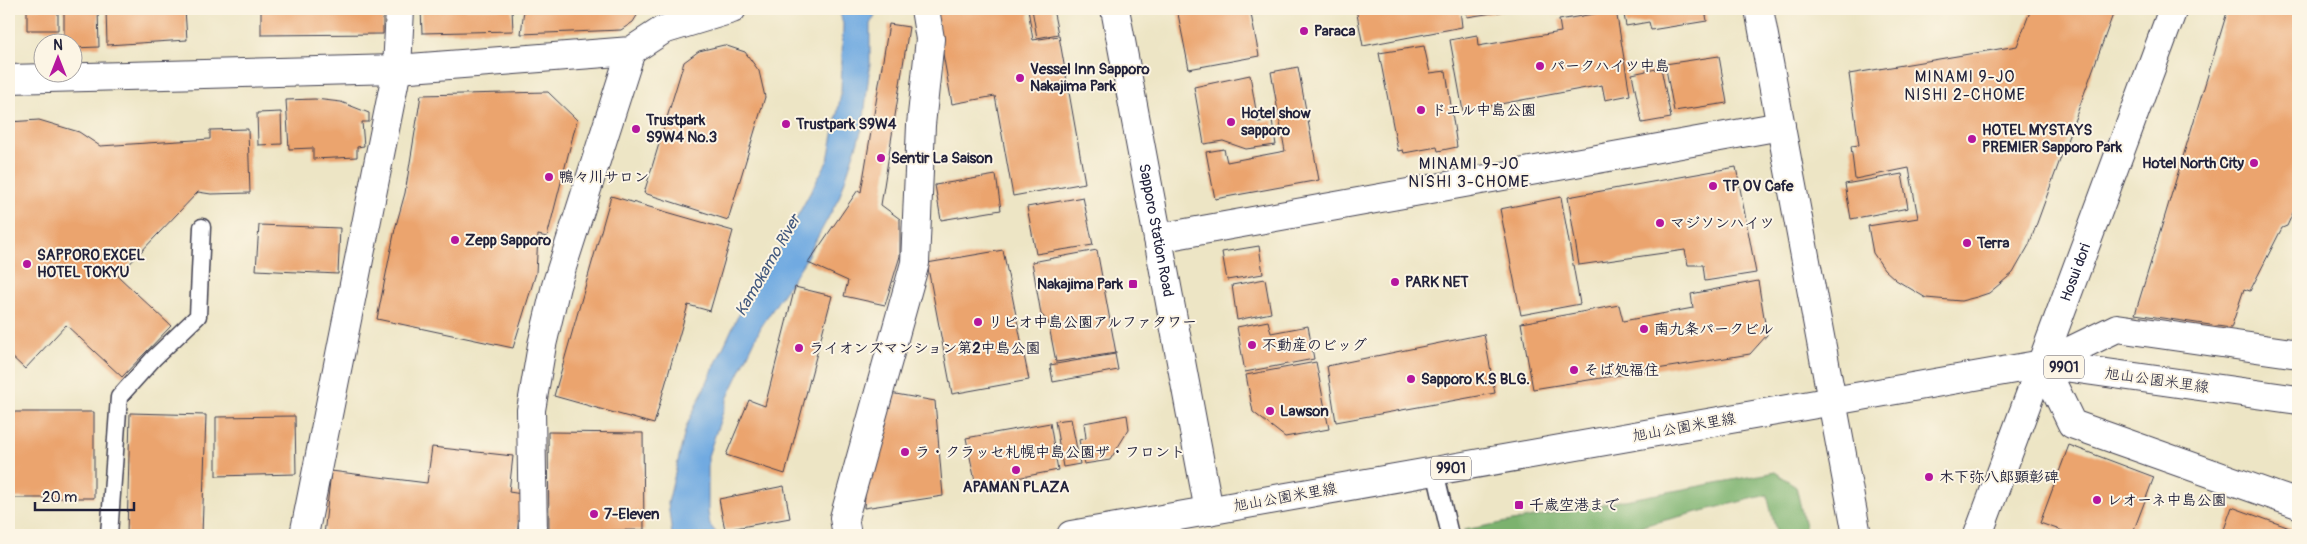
<svg xmlns="http://www.w3.org/2000/svg" width="2307" height="544" viewBox="0 0 2307 544" font-family="Pangolin,'Klee One',sans-serif">
<style>
.forest{fill:#7bb26e;stroke:#4e6a54}
.water{fill:#71aae1;stroke:#4a668e}
.building{fill:#eba46e}
.lines{fill:none;stroke-linecap:round;stroke-linejoin:round}
.lane-casing{stroke:#403f50;stroke-width:19}
.street-casing{stroke:#403f50;stroke-width:30}
.secondary-casing{stroke:#403f50;stroke-width:30}
.primary-casing{stroke:#403f50;stroke-width:30}
.lane{stroke:#fff;stroke-width:16}
.street{stroke:#fff;stroke-width:28}
.secondary{stroke:#fff;stroke-width:28}
.primary{stroke:#fff;stroke-width:28}
.poi-dot{fill:#b5179e;stroke:#fcf5e5;stroke-width:2}
.labels{text-anchor:middle;stroke-width:4;stroke-linejoin:round;paint-order:stroke}
.shield{fill:#fcf5e5;stroke:#63616e;stroke-width:1}
.shield-label{font-size:14px;font-weight:bold;fill:#22223b}
.poi-label{font-size:15px;font-weight:bold;fill:#22223b;stroke:#fcf5e5;text-anchor:start}
.street-label{font-size:15px;fill:#22223b;stroke:#fcf5e5}
.neighbourhood-label{font-size:16px;letter-spacing:1px;fill:#22223b;stroke:#fcf5e5}
.water-label{font-size:16px;font-style:italic;fill:#42587d;stroke:#fcf5e5}
</style>
<rect width="100%" height="100%" fill="#fcf5e5"/>
<filter id="ink" filterUnits="userSpaceOnUse"><feTurbulence type="fractalNoise" baseFrequency=".02" numOctaves="2"/><feDisplacementMap in="SourceGraphic" scale="10" xChannelSelector="R" yChannelSelector="G"/><feConvolveMatrix kernelMatrix="1 2 1 2 8 2 1 2 1" color-interpolation-filters="sRGB"/></filter>
<filter id="wash" filterUnits="userSpaceOnUse"><feTurbulence type="fractalNoise" baseFrequency=".0096" numOctaves="4" result="noise"/><feDisplacementMap in="SourceGraphic" scale="20" xChannelSelector="R" yChannelSelector="G"/><feGaussianBlur stdDeviation="1.12" result="paint"/><feColorMatrix in="noise" values="0 0 0 0 0 0 0 0 0 0 0 0 0 0 0 0 0 1.4 0 .05"/><feComposite in="paint" operator="in"/></filter>
<g filter="url(#wash)">
<rect width="100%" height="100%" fill="#ede5c5"/>
<path class="forest" d="M1775 472 1796 486 1807 535H1777L1767 495 1605 535H1466L1464 530Z"/>
<path class="water" d="M839 9H874L875 15 870 24V64L863 126 839 198 804 262 761 327 728 397 708 456V512L710 525 718 535H672L668 503 686 427 737 318 774 259 828 160 841 94 843 24Z"/>
<g id="blocks">
<path class="building" d="M27 9H58V30H27Z
M64 9H98L99 47 72 48V42H64Z
M106 9H185L187 40 107 45Z
M261 9H383V34L261 35Z
M421 9H512L513 31 422 33Z
M524 9H641L633 22 621 30 521 34Z
M935 9H1028L1033 40 1059 36 1085 183 1013 196 995 96 952 104Z
M1032 9H1053L1058 34 1037 38Z
M1177 9H1250L1259 56 1189 69Z
M1356 9H1460L1462 27 1363 46Z
M1466 9H1512V10L1467 17Z
M1623 9H1705L1707 21 1651 30 1649 22 1626 26Z
M2031 9H2115L2029 245 2013 273 1989 293 1977 297 1961 301 1926 298 1896 280 1884 269 1873 253 1868 226 1918 218 1909 168 1855 179 1851 146 1859 145 1849 74 2017 46Z
M2228 9H2284L2298 14V202L2287 226 2282 228 2250 291 2244 289 2231 328 2135 314Z
M1616 10 1630 95 1605 100 1602 85 1463 111 1450 40 1477 35 1478 46 1561 32 1559 20Z
M889 24 909 27 881 205 900 219V256L885 305 844 296 848 281 808 263 858 190 861 192Z
M724 45 745 52 759 71 765 97 728 220 644 193 684 62 699 51Z
M1424 46 1430 73 1446 71 1457 147 1438 151 1437 147 1404 153 1403 150 1398 151 1379 53Z
M1719 56 1727 103 1674 111 1665 64Z
M1298 67 1319 180 1215 199 1206 152 1224 149 1227 162 1285 151 1271 72Z
M1661 68 1671 118 1642 123 1632 74Z
M1250 75 1258 122 1272 120 1276 145 1246 149 1223 141 1204 144 1194 87Z
M548 92 577 120 547 237 538 235 536 273 513 348 377 319 395 229 405 193 421 95Z
M315 99 341 102 369 113V122H362L364 146 357 147V157L313 159V148L289 149 286 100Z
M281 112 282 144 258 145 257 113Z
M39 120 79 132 100 146 210 139V130L248 129 250 193 211 194 198 192 118 276 171 326 122 377 66 325 25 369 9 354V122Z
M1736 167 1756 273 1705 281 1703 265H1688L1685 250 1579 265 1568 197Z
M1902 174 1908 208 1851 219 1845 184Z
M996 175 1001 210 941 220 935 185Z
M611 196 733 231 710 311 688 305 654 424 554 396Z
M1083 197 1093 245 1036 254 1027 207Z
M1561 197 1580 304 1521 315 1500 209Z
M259 225 340 228 338 274 256 270Z
M1259 246 1263 274 1227 280 1222 252Z
M1003 250 1029 380 952 394 927 263Z
M1097 250 1116 353 1056 362 1048 321 1041 314 1032 262Z
M1265 279 1271 313 1237 320 1232 285Z
M1758 281 1767 335 1750 354 1533 389 1521 323 1619 305 1623 321 1693 308 1691 294Z
M795 287 832 296 785 474 726 455 749 400 765 406Z
M1268 321 1271 333 1308 326 1314 359 1245 372 1237 327Z
M1484 334 1495 393 1336 422 1327 366Z
M1115 354 1118 370 1053 382 1050 365Z
M1316 362 1329 429 1285 437 1253 412 1246 375Z
M890 393 935 401 943 496 864 508 867 468Z
M9 412H94V498H9Z
M130 413 206 415 202 535H127Z
M1127 415 1129 429 1110 460 1084 464 1079 440 1086 438 1084 423Z
M295 416 296 474 216 476V417Z
M1071 419 1080 464 1063 467 1055 421Z
M1050 423 1058 470 976 486 966 438Z
M548 432 643 433 644 530 549 531Z
M2069 445 2154 477 2132 535H2074L2040 523Z
M432 447 513 456 509 492 522 494 517 535H324L331 471 427 483Z
M784 486 790 518 725 530 719 499Z
M2232 507 2298 531V535H2222Z"/>
</g>
</g>
<g filter="url(#ink)">
<use href="#blocks" fill-opacity="0" stroke="#403f50" stroke-width="1"/>
<g class="lines">
<defs>
<path id="lane" d="M1435 471 1450 535
M109 535 119 397 154 358 198 316 202 227"/>
<path id="street" d="M1158 238 1781 126
M2298 354 2117 328 2043 364 2072 424 2298 504
M304 535 397 69 400 9
M533 535 531 410 542 345 556 286 631 51
M847 535 844 518 915 263 921 125 930 39 925 9"/>
<g id="secondary">
<path id="s1" d="M1115 9 1209 511"/>
<path d="M1759 9 1857 535"/>
<path d="M9 79 397 69 631 51 663 30 732 9"/>
<path id="s2" d="M1978 535 2173 9"/>
</g>
<path id="primary" d="M1071 535 2043 364 2298 400"/>
</defs>
<use href="#lane" class="lane-casing"/>
<use href="#street" class="street-casing"/>
<use href="#secondary" class="secondary-casing"/>
<use href="#primary" class="primary-casing"/>
<use href="#lane" class="lane"/>
<use href="#street" class="street"/>
<use href="#secondary" class="secondary"/>
<use href="#primary" class="primary"/>
</g>
</g>
<g class="poi-dot">
<circle cx="1304" cy="31" r="5"/>
<circle cx="1540" cy="66" r="5"/>
<circle cx="1020" cy="78" r="5"/>
<circle cx="1421" cy="110" r="5"/>
<circle cx="1231" cy="122" r="5"/>
<circle cx="786" cy="124" r="5"/>
<circle cx="636" cy="129" r="5"/>
<circle cx="1972" cy="139" r="5"/>
<circle cx="881" cy="158" r="5"/>
<circle cx="2254" cy="163" r="5"/>
<circle cx="549" cy="177" r="5"/>
<circle cx="1713" cy="186" r="5"/>
<circle cx="1660" cy="223" r="5"/>
<circle cx="455" cy="240" r="5"/>
<circle cx="1967" cy="243" r="5"/>
<circle cx="27" cy="264" r="5"/>
<circle cx="1395" cy="282" r="5"/>
<rect x="1128" y="279" width="10" height="10" rx="2.5"/>
<circle cx="978" cy="322" r="5"/>
<circle cx="1644" cy="329" r="5"/>
<circle cx="1252" cy="345" r="5"/>
<circle cx="799" cy="348" r="5"/>
<circle cx="1574" cy="370" r="5"/>
<circle cx="1411" cy="379" r="5"/>
<circle cx="1270" cy="411" r="5"/>
<circle cx="905" cy="452" r="5"/>
<circle cx="1016" cy="470" r="5"/>
<circle cx="1929" cy="477" r="5"/>
<circle cx="2097" cy="500" r="5"/>
<rect x="1514" y="500" width="10" height="10" rx="2.5"/>
<circle cx="594" cy="514" r="5"/>
</g>
<g class="labels">
<g class="shield">
<rect x="2044" y="355.5" width="40" height="23" rx="4"/>
<rect x="1431" y="456.5" width="40" height="23" rx="4"/>
</g>
<g class="shield-label">
<text x="2064" y="372">9901</text>
<text x="1451" y="473">9901</text>
</g>
<g class="poi-label">
<text x="1314" y="36">Paraca</text>
<text x="1550" y="71">パークハイツ中島</text>
<text x="1030" y="74">Vessel Inn Sapporo<tspan x="1030" dy="17">Nakajima Park</tspan></text>
<text x="1431" y="115">ドエル中島公園</text>
<text x="1241" y="118">Hotel show<tspan x="1241" dy="17">sapporo</tspan></text>
<text x="646" y="125">Trustpark<tspan x="646" dy="17">S9W4 No.3</tspan></text>
<text x="796" y="129">Trustpark S9W4</text>
<text x="1982" y="135">HOTEL MYSTAYS<tspan x="1982" dy="17">PREMIER Sapporo Park</tspan></text>
<text x="891" y="163">Sentir La Saison</text>
<text x="2244" y="168" text-anchor="end">Hotel North City</text>
<text x="559" y="182">鴨々川サロン</text>
<text x="1723" y="191">TP OV Cafe</text>
<text x="1670" y="228">マジソンハイツ</text>
<text x="465" y="245">Zepp Sapporo</text>
<text x="1977" y="248">Terra</text>
<text x="37" y="260">SAPPORO EXCEL<tspan x="37" dy="17">HOTEL TOKYU</tspan></text>
<text x="1405" y="287">PARK NET</text>
<text x="1123" y="289" text-anchor="end">Nakajima Park</text>
<text x="988" y="327">リビオ中島公園アルファタワー</text>
<text x="1654" y="334">南九条パークビル</text>
<text x="1262" y="350">不動産のビッグ</text>
<text x="809" y="353">ライオンズマンション第2中島公園</text>
<text x="1584" y="375">そば処福住</text>
<text x="1421" y="384">Sapporo K.S BLG.</text>
<text x="1280" y="416">Lawson</text>
<text x="915" y="457">ラ・クラッセ札幌中島公園ザ・フロント</text>
<text x="1939" y="482">木下弥八郎顕彰碑</text>
<text x="1016" y="492" text-anchor="middle">APAMAN PLAZA</text>
<text x="2107" y="505">レオーネ中島公園</text>
<text x="1529" y="510">千歳空港まで</text>
<text x="604" y="519">7-Eleven</text>
</g>
<g class="street-label">
<text dy="5" stroke="none"><textPath href="#s1" startOffset="225">Sapporo Station Road</textPath></text>
<text dy="5" stroke="none"><textPath href="#s2" startOffset="280">Hosui dori</textPath></text>
<text transform="translate(2157 380) rotate(8)" y="5">旭山公園米里線</text>
<text transform="translate(1684 427) rotate(-10)" y="5">旭山公園米里線</text>
<text transform="translate(1285 497) rotate(-10)" y="5">旭山公園米里線</text>
</g>
<g class="neighbourhood-label">
<text x="1965" y="82">MINAMI 9-JO<tspan x="1965" dy="18">NISHI 2-CHOME</tspan></text>
<text x="1469" y="169">MINAMI 9-JO<tspan x="1469" dy="18">NISHI 3-CHOME</tspan></text>
</g>
<g class="water-label">
<text transform="translate(767 265) rotate(-60)" y="6">Kamokamo River</text>
</g>
</g>
<rect width="2307" height="544" fill="none" stroke="#fcf5e5" stroke-width="30"/>
<g transform="translate(58 58)"><circle r="24" fill="#fcf5e5" stroke="#a5a1a1"/>
<path d="M0-4L9 19L0 12L-9 19Z" fill="#b5179e"/>
<text y="-8" font-size="14" font-weight="bold" text-anchor="middle" fill="#22223b">N</text>
</g>
<path d="M35 502v8h99v-8" fill="none" stroke="#22223b" stroke-width="2.5"/>
<text x="42" y="502" font-size="15" fill="#22223b" stroke="#fcf5e5" stroke-width="4" paint-order="stroke">20 m</text>
</svg>
